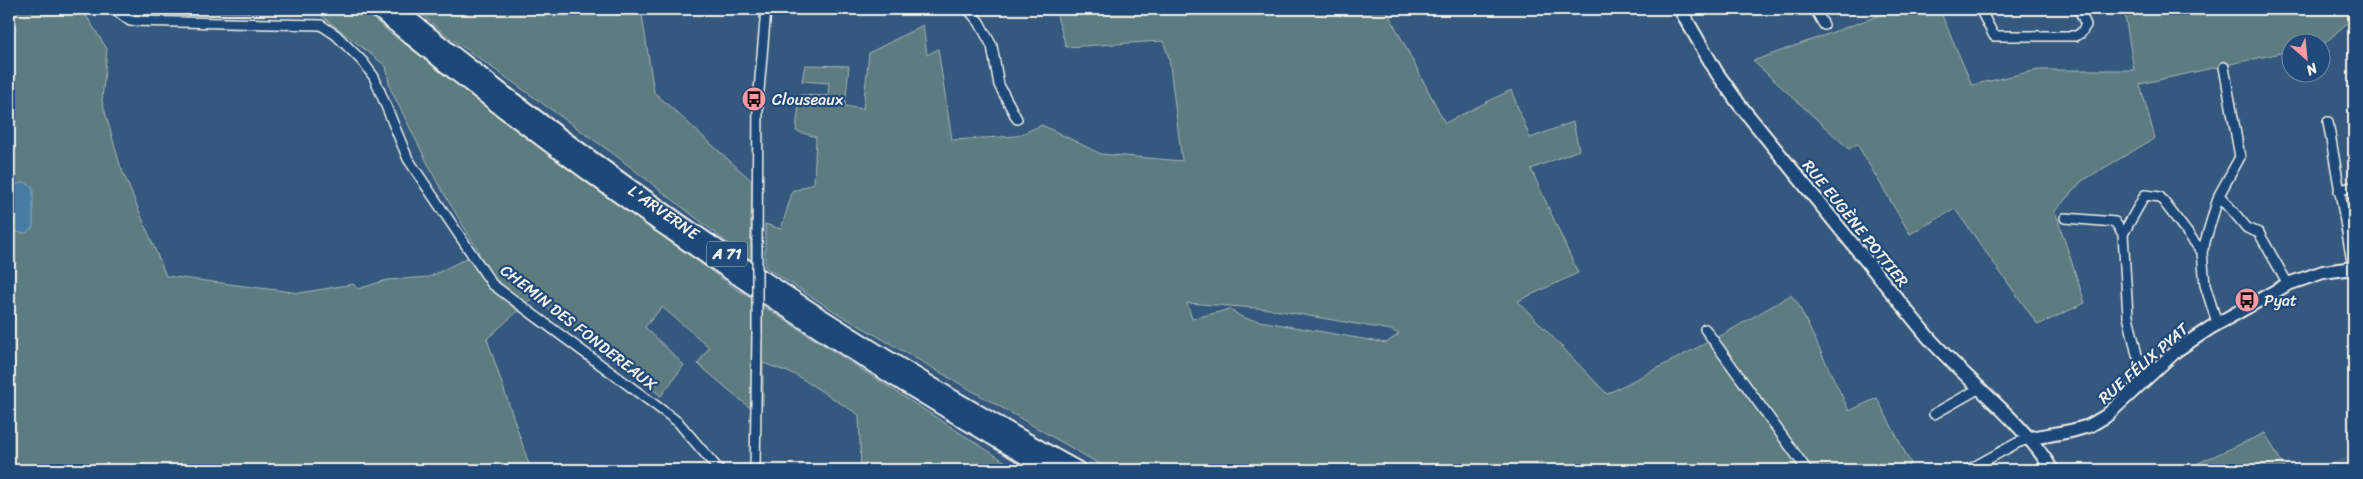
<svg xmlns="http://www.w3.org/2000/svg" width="2363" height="479" viewBox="0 0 2363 479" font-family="Sriracha,sans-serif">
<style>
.built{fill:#456181}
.green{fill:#5b7b80;stroke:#a8b6b4;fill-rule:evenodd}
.water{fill:#477ba4;stroke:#8caabf}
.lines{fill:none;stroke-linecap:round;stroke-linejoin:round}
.stream{stroke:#8caabf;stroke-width:2.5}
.street-casing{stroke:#f4f1e8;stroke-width:12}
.secondary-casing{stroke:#f4f1e8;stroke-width:16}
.highway-casing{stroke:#f4f1e8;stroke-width:20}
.street{stroke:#1f4a7a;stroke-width:9}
.secondary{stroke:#1f4a7a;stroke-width:12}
.highway{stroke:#1f4a7a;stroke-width:16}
.street-bridge-casing{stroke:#f4f1e8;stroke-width:12;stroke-linecap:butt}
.street-bridge{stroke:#1f4a7a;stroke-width:9}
.labels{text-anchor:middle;stroke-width:4.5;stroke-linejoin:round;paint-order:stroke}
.shield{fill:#1f4a7a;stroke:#b4bfc7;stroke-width:1}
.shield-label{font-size:15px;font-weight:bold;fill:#f4f1e8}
.poi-label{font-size:16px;fill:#f4f1e8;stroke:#1f4a7a;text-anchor:start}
.street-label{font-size:16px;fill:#f4f1e8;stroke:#1f4a7a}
</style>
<rect width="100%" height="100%" fill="#35587e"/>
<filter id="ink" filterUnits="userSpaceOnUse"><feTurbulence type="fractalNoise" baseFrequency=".02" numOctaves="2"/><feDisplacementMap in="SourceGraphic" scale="10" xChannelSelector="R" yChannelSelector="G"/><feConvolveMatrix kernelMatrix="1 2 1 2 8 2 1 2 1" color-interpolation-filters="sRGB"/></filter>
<g filter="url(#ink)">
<path class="built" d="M2354 455V470H2323L2320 466Z"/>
<path class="green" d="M9 9H82L107 49 102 101 120 165 166 276 300 293 353 284 358 289 387 280 429 277 479 252 437 182 390 88 386 66 318 13 128 11 125 9H362L390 33 730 285 1018 470H861L859 415 796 375 763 363V405L749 407 698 364 709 347 662 307 645 327 684 365 661 396 533 297 487 339 531 470H9Z
M416 9H641L654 92 752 181 750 260 615 155 442 32Z
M1055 9H1386L1445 123 1511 90 1530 138 1573 122 1579 150 1531 169 1578 273 1518 301 1607 394 1722 335 1791 295 1798 304 1849 411 1877 398 1911 464 1899 470H1110L837 313 765 267V224L781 229 793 190H797L814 183 816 137 796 131 800 95 828 96 829 83 802 81 805 65 849 66 845 106 863 109 869 53 923 25 927 55 938 49 952 140 1017 136 1042 125 1101 154 1182 161 1169 58 1163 41 1066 47ZM1187 303 1269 309 1391 330 1399 334 1386 343 1243 318 1230 309 1192 319Z
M1897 9H1936L1941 13 1972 85 2038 70H2134L2124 9H2354V22L2346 24 2325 43 2290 42V51L2140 84 2155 138 2082 181 2055 211 2085 303 2038 325 1955 209 1910 234 1857 144 1849 149 1753 61Z
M2265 433 2286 470H2183Z"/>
<path class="water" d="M24 182 33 187V227L26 233 9 232V187Z"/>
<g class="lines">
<path class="stream" d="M9 151V157"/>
<defs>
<path id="street" d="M114 9 130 21 321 25 336 35 363 62 374 77 408 159 492 284 678 422 719 470
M968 9 979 22 992 46 999 85 1017 119
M1815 9 1824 25
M1980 9 1994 36H2076L2081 33 2086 25 2079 9
M2328 122 2353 268
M2339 191 2354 186
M2219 195 2247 228 2259 233 2288 284
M2065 218 2115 222 2123 234
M757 243 758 102 766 9
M2217 323 2205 285 2202 252 2219 195 2240 157 2224 67
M1705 329 1807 470
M2150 374 2137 355 2128 316 2123 234 2145 195 2160 197 2202 252
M1934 414 1978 389
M755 470 757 335
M1968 470 2017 443 2031 438"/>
<path id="secondary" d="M1680 9 1717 73 1739 104 1928 337C1967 381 2023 421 2052 470
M2031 438 2071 431 2089 426 2106 416 2177 350 2210 328 2288 284 2323 272 2354 268"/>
<g id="highway">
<path d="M378 9C587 182 815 335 1050 470"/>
<path id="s1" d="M396 9C608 182 838 338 1077 470"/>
</g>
</defs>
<use href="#street" class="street-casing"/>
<use href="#secondary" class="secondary-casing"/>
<use href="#highway" class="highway-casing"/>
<use href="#street" class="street"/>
<use href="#secondary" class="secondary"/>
<use href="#highway" class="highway"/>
<defs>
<path id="street-bridge" d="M757 335V243"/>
</defs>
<use href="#street-bridge" class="street-bridge-casing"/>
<use href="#street-bridge" class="street-bridge"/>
</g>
</g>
<defs>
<symbol id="bus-disc" viewBox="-11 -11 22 22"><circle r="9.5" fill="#ff9aa2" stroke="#1f4a7a"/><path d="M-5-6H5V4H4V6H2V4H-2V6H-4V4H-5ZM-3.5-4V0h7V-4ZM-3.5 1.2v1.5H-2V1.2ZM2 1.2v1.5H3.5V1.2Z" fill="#111"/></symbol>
</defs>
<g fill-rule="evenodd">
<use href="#bus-disc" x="740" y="85" width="28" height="28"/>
<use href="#bus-disc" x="2233" y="286" width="28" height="28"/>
</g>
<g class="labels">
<rect class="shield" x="707" y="241.5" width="40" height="25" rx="4"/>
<g class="shield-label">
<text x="727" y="259">A 71</text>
</g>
<g class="poi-label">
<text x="772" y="105">Clouseaux</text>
<text x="2264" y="306">Pyat</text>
</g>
<g class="street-label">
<text dy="6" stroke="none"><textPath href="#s1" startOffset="336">L'ARVERNE</textPath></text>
<text transform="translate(1856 223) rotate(51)" y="6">RUE EUGÈNE POTTIER</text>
<text transform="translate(579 327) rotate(38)" y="6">CHEMIN DES FONDEREAUX</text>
<text transform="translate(2143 363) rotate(-41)" y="6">RUE FÉLIX PYAT</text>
</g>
</g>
<rect width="2363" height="479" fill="none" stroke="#1f4a7a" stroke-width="30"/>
<rect x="15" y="15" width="2333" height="449" fill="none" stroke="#f4f1e8" stroke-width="2" filter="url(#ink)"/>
<g transform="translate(2306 58) rotate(153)"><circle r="24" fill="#1f4a7a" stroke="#748da6"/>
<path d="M0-4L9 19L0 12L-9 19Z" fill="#ff9aa2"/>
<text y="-8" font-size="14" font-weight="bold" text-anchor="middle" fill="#f4f1e8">N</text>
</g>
</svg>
